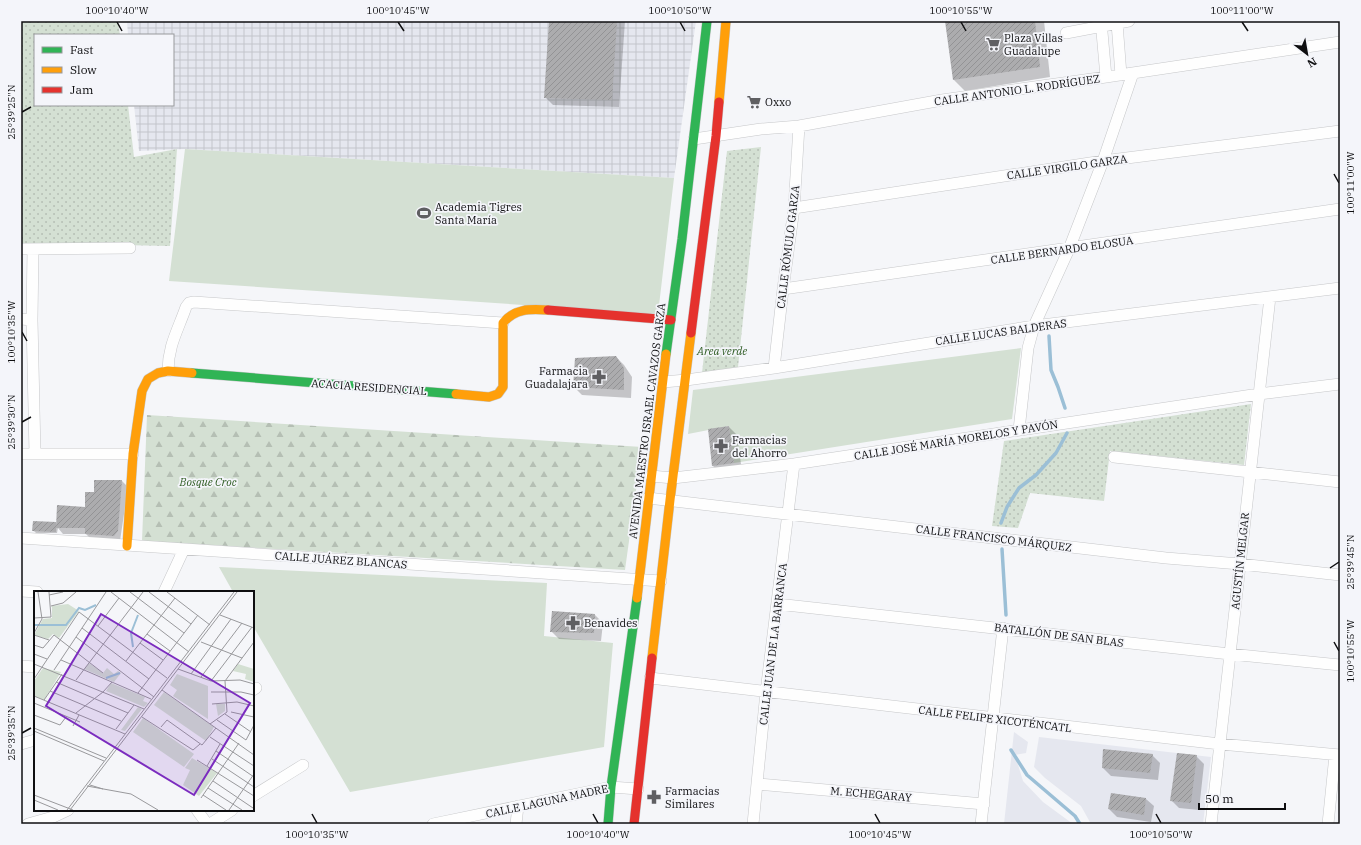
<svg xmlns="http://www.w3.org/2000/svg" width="1361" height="845" viewBox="0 0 1361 845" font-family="'IBM Plex Serif',serif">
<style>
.built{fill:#e5e7ef}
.industrial{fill:url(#industrial-grid)}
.grass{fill:#d4e0d3}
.forest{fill:url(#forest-firs)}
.park{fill:url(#park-dots)}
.shadow{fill:#0003}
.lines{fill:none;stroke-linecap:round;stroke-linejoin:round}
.stream{stroke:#9bbfd6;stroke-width:3.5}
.building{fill:url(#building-hatch)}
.street-casing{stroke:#c6c7c9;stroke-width:12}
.fast-casing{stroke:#c6c7c9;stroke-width:10}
.slow-casing{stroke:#c6c7c9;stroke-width:10}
.jam-casing{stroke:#c6c7c9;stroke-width:10}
.street{stroke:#fefefe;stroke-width:11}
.fast{stroke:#30b455;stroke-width:9}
.slow{stroke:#ff9f0a;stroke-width:9}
.jam{stroke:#e5322d;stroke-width:9}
.ticks{fill:none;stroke:#0e0e10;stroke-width:1.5}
.labels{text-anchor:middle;stroke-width:3.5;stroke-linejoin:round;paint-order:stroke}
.poi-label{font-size:11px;fill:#0e0e10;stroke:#f4f5fa;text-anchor:start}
.street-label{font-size:11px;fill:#0e0e10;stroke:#f4f5fa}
.park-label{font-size:11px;font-style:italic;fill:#2d5b21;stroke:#f4f5fa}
.inset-river{fill:none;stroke:#9bbfd6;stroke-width:2}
.inset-road{fill:none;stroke:#99999c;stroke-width:1}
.view{fill:#7b2cbf;fill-opacity:0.15;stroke:#7b2cbf;stroke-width:2}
.inset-edge{fill:none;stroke:#0e0e10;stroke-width:2}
.neatline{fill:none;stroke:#0e0e10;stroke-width:1.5}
.ticks-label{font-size:10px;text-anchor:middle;fill:#0e0e10}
</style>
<defs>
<pattern id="industrial-grid" width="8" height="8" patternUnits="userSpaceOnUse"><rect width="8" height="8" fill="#e5e7ef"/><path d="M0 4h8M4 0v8" fill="none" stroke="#c3c5cc"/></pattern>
<pattern id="forest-firs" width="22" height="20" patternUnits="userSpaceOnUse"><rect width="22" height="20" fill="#d4e0d3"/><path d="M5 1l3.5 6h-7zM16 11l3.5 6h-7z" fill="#b5bfb4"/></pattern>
<pattern id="park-dots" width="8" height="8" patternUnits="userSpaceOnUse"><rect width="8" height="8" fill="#d4e0d3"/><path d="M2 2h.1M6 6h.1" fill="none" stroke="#b5bfb4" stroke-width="1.8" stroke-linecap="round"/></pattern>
<pattern id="building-hatch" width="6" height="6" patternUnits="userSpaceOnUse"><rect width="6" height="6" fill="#acacae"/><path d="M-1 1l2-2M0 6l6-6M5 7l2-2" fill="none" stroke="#939395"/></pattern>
</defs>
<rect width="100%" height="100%" fill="#f5f6f9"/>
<path class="built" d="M1014 732 1028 742 1026 753 1015 755 1023 781 1043 802 1073 824H1004Z
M1039 737 1211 757 1203 824H1091L1081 806 1045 778 1034 767Z"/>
<path class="industrial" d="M127 21H696L674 178 185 149 139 151 134 105H173V35H128Z"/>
<path class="grass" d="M185 149 674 178 658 314 169 281Z
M1021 348 1012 419 734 463 729 426 688 434 693 390Z
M219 567 547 583 544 636 613 643 604 747 350 792 253 626V592H233Z"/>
<path class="forest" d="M147 415 642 447 625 570 142 541Z"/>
<path class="park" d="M21 21H100L118 22 120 35H35V105H128L134 157 177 149 170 246 21 243Z
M761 147 738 367 702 373 727 151Z
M1251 404 1244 465 1110 451 1104 501 1030 493 1018 528 992 526 1004 441Z"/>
<path class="shadow" d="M550 21H625L619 107 553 105 545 97Z
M946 21H1044L1050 77 965 91 954 80Z
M616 357 624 365 632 377 631 398 582 395 574 387Z
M729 427 737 435 742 471 721 474 713 466 709 430Z
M122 481 128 487 120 541 92 540 86 534H63L58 528 57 533H36L33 530 56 523 57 524 86 508 96 493Z
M595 615 603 623 601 641 559 639 551 631Z
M1152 755 1160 763 1158 780 1111 776 1103 768Z
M1196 756 1204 764 1199 810 1179 808 1171 800Z
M1146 799 1154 806 1151 822 1117 817 1109 809Z"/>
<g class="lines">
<path class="stream" d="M1049 336 1051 370 1058 387 1065 408
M1001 523 1007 507 1019 488 1036 475 1056 453 1067 433
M1002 549 1006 615
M1011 750 1027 775 1075 816 1080 824"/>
</g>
<path class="building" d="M549 21H617L612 100 544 98Z
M945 21H1035L1040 67 953 80Z
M616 356 624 368V390L573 387 575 358Z
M729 426 734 463 712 466 708 429Z
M94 480H122L118 531 114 536 85 534V528H56L57 505 85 507V492H94Z
M33 521 56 522V532L32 531Z
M552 611 595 614 594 633 550 632Z
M1103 749 1153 754 1150 773 1102 768Z
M1177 753 1197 755 1191 803 1170 801Z
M1111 793 1146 798 1144 815 1108 809Z"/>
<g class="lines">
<defs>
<path id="street" d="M1101 21 1106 77
M1117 23 1121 75
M1066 33 1129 21
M694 139 761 129 799 126 942 100 1106 77 1340 42
M794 208 1103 161 1340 131
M21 249 130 248
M33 249 32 320 35 454
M783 289 1340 209
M21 319 32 320
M774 368 783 289 794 208 799 126
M168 371C168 346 178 330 186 307L189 303 194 302 503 323
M663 382 686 380 774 368 1034 326 1340 288
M1019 430 1028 348 1034 326 1069 249 1103 161 1133 73
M21 454H133
M1114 457 1340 482
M651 476 673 478 794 464 1259 394 1340 384
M648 498 1166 558 1240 564 1340 575
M21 538 661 581
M21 591 37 592
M164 592 184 549
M777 604 1230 654 1340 665
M21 666 35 667
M650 678 1220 744 1340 755
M253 690 256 688
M21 744 35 740
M758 784 984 804
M253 796 303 765
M197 810 207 824
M28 824 53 817 68 810
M210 824 232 810
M433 824 611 787 638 789
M516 824 518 806
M753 824 766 692 794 464
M981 824 1003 628
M1211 824 1270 297
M1328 824 1335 755"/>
<path id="fast" d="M666 354 682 239 707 21
M192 373 456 394
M608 824 611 787 637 598"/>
<path id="slow" d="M719 102 726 21
M456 394 489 397 498 394 503 387V323C515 308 530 309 548 310
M127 546 133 454 142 391 148 379 158 373 168 371 192 373
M637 598 666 354
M652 658 670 500 691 333"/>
<path id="jam" d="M548 310 671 320
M691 333 716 136 719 102
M634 824 652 658"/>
</defs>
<use href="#street" class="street-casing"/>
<use href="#fast" class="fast-casing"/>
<use href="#slow" class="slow-casing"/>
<use href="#jam" class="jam-casing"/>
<use href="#street" class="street"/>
<use href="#fast" class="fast"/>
<use href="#slow" class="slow"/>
<use href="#jam" class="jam"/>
</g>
<path class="ticks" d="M117 22 122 31M398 22 404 31M680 22 685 31M961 22 966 31M1242 22 1248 31M22 112 31 107M1334 174 1339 183M22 332 27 341M22 422 31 417M1330 568 1339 562M1334 642 1339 651M22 733 31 728M312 814 317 823M593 814 598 823M875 814 880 823M1156 814 1161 823"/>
<defs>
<symbol id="supermarket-bare" viewBox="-9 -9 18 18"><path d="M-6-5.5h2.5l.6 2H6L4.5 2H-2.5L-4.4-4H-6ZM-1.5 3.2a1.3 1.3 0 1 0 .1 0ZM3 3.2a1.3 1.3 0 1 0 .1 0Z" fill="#5f5f62" stroke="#f4f5fa" stroke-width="2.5" paint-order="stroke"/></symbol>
<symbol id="stadium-bare" viewBox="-9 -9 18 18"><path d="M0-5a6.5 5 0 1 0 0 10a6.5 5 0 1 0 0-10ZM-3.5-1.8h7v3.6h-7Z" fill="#5f5f62" stroke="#f4f5fa" stroke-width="2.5" paint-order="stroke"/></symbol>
<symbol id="pharmacy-bare" viewBox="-9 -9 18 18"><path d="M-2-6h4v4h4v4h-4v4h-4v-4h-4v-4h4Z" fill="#5f5f62" stroke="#f4f5fa" stroke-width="2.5" paint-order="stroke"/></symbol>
</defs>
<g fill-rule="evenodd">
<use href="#supermarket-bare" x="983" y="34" width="20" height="20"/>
<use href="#supermarket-bare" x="744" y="92" width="20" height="20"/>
<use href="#stadium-bare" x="414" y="203" width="20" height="20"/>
<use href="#pharmacy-bare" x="589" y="367" width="20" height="20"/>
<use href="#pharmacy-bare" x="711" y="436" width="20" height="20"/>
<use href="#pharmacy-bare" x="563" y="613" width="20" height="20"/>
<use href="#pharmacy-bare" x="644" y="787" width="20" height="20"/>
</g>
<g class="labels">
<g class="poi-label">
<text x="1004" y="42">Plaza Villas<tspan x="1004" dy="13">Guadalupe</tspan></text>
<text x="765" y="106">Oxxo</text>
<text x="435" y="211">Academia Tigres<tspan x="435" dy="13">Santa María</tspan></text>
<text x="588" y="375" text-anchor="end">Farmacia<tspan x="588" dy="13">Guadalajara</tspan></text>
<text x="732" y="444">Farmacias<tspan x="732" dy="13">del Ahorro</tspan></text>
<text x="584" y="627">Benavides</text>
<text x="665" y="795">Farmacias<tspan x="665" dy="13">Similares</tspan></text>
</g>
<g class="street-label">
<text transform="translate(1017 90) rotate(-8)" y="4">CALLE ANTONIO L. RODRÍGUEZ</text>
<text transform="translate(1067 167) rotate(-8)" y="4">CALLE VIRGILO GARZA</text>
<text transform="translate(788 247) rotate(-83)" y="4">CALLE RÓMULO GARZA</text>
<text transform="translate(1062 250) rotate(-8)" y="4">CALLE BERNARDO ELOSUA</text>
<text transform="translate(1001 332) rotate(-8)" y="4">CALLE LUCAS BALDERAS</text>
<text transform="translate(369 387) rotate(4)" y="4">ACACIA RESIDENCIAL</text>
<text transform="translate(647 421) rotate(-83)" y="4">AVENIDA MAESTRO ISRAEL CAVAZOS GARZA</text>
<text transform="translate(956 440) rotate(-9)" y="4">CALLE JOSÉ MARÍA MORELOS Y PAVÓN</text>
<text transform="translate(994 538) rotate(7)" y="4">CALLE FRANCISCO MÁRQUEZ</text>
<text transform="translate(341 560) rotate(4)" y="4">CALLE JUÁREZ BLANCAS</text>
<text transform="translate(1240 561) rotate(-84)" y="4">AGUSTÍN MELGAR</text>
<text transform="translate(1059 635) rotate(7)" y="4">BATALLÓN DE SAN BLAS</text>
<text transform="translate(773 644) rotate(-83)" y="4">CALLE JUAN DE LA BARRANCA</text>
<text transform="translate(995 719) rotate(7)" y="4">CALLE FELIPE XICOTÉNCATL</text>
<text transform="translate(871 794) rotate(5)" y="4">M. ECHEGARAY</text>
<text transform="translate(547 801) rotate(-12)" y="4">CALLE LAGUNA MADRE</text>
</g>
<g class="park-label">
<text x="722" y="355">Area verde</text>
<text x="208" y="486">Bosque Croc</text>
</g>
</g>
<g transform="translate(34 591)">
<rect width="220" height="220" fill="#f5f6f9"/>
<path d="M143 83 174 95V128L139 105 143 99 136 94ZM77 92 111 106 109 110 114 112 110 116 72 100ZM109 127 160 163 150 176 99 141Z" fill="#d4e0d3"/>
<path d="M130 101 180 136 172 150 120 114Z" fill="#d4e0d3"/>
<path d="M34 13 45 20 25 47 19 43 14 48 0 44 9 28 18 27V15ZM55 72 69 82 73 77 80 83 84 80 87 82 80 91 50 78ZM204 73 220 78V91L211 88 212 83 199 80ZM9 77 27 81 10 109 0 105V90ZM182 113H191V120L184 125ZM104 116 108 118 91 140 87 139ZM158 167 183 182 165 205 149 194 156 179 151 177Z" fill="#d4e0d3"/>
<path class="inset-river" d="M0 34H32L45 17 51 19 62 14M99 56 97 42 104 24M72 87 86 82"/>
<path class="inset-road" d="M77 1 155 61M96 1 150 42M115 1 157 33M133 1 176 34M15 4 29 1M17 15 29 12 42 1M186 24 220 37M0 27 17 26 15 1M64 35 85 7M48 37 115 88M0 42 8 28 4 1M113 43 136 60M0 44 15 49M42 46 120 106M167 51 208 67M106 52 129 69M0 54 9 57 20 44 69 82M0 63 13 68M27 69 117 108M92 70 141 7M0 73 110 118M144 78 177 90 206 89 220 93M20 79 72 1M157 83 197 28M167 86 208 32M0 88 45 21 133 87M42 89 109 1M177 90 218 36M22 91 94 122M128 99 220 164M16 100 87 130M177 101H207L220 104M104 102 164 24M0 105 91 143M10 109 28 83M0 112 46 131M178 113 203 111 220 115M197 121 220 126M42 122 69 101 78 91M191 123 217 141M0 124 26 134 32 126M108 126 159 159 166 153M183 129 212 149 220 134M176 133 193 121 191 90 220 51M39 135 45 124M127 136 133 129 168 154 182 137M0 137 72 167M82 138 100 114M0 140 70 170M176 146 220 175M182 160 220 186M178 168 220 196M163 169 220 205M173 175 186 153M179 190 219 217M56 194 69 198M53 195 97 203 124 219M174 197 208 219M0 204 39 219M169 204 192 219M167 207 205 152M0 209 24 219M33 219 200 1M36 219 203 1M195 219 220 183"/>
<path class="view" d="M67 23 216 112 160 204 12 115Z"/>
<rect width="220" height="220" class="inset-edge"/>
</g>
<rect width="1361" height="845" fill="none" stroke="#f4f5fa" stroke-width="44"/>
<rect x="34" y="34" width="140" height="72" fill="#f4f5fa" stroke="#98999c"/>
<rect x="42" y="47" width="20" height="6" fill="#30b455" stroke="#98999c"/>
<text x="70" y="54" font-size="12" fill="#0e0e10">Fast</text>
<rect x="42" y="67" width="20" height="6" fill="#ff9f0a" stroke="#98999c"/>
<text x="70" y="74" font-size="12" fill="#0e0e10">Slow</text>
<rect x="42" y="87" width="20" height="6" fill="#e5322d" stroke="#98999c"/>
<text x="70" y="94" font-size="12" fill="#0e0e10">Jam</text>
<g transform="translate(1307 54) rotate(149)" stroke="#f4f5fa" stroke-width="3" paint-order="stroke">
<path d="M0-3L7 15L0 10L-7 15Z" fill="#0e0e10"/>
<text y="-6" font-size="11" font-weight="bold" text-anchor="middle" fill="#0e0e10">N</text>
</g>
<path d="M1199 803v6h86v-6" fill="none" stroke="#0e0e10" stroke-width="2"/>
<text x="1205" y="803" font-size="12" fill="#0e0e10" stroke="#f4f5fa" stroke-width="3" paint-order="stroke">50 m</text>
<rect x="22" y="22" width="1317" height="801" class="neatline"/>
<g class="ticks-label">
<text x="117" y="14">100°10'40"W</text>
<text x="398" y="14">100°10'45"W</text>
<text x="680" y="14">100°10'50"W</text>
<text x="961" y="14">100°10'55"W</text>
<text x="1242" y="14">100°11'00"W</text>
<text transform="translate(11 112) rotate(-90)" y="4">25°39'25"N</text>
<text transform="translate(1350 183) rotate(-90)" y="4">100°11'00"W</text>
<text transform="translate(11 332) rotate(-90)" y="4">100°10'35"W</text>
<text transform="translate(11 422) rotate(-90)" y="4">25°39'30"N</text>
<text transform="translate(1350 562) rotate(-90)" y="4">25°39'45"N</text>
<text transform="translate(1350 651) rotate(-90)" y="4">100°10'55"W</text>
<text transform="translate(11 733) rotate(-90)" y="4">25°39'35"N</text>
<text x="317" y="838">100°10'35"W</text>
<text x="598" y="838">100°10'40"W</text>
<text x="880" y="838">100°10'45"W</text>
<text x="1161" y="838">100°10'50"W</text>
</g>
</svg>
